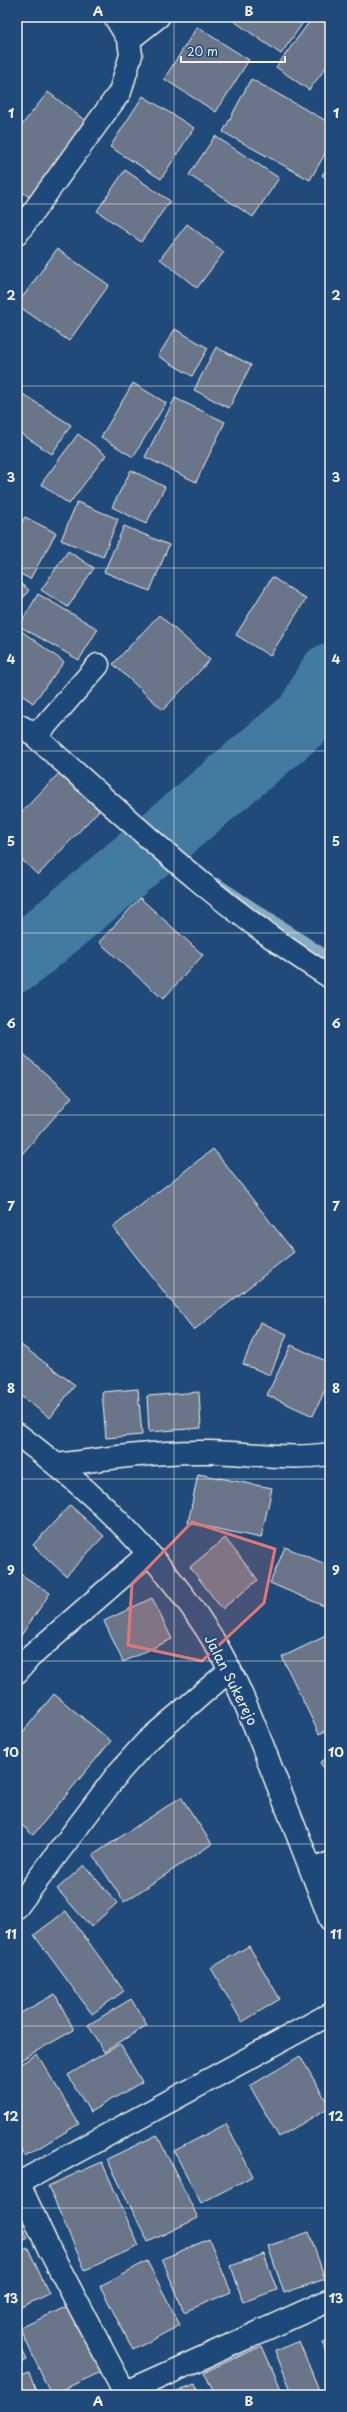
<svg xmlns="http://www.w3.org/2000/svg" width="347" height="2412" viewBox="0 0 347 2412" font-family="'Playpen Sans',sans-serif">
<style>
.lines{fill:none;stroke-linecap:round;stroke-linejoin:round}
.stream{stroke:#8aaabd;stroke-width:10}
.river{stroke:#437aa0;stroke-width:62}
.building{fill:#6b758a;stroke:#f4f1e8}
.minor-casing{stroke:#f4f1e8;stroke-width:25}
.minor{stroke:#1f4a7a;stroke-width:22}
.marked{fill:#e27875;fill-opacity:0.2;stroke:#e27875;stroke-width:3;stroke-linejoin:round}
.grid{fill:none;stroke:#f4f1e8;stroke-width:1;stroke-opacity:0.55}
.labels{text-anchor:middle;stroke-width:4;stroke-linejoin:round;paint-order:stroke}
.street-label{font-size:14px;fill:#f4f1e8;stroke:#1f4a7a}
.neatline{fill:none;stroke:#f4f1e8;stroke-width:1.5}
.grid-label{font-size:13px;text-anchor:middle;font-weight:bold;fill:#f4f1e8}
</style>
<rect width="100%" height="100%" fill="#1f4a7a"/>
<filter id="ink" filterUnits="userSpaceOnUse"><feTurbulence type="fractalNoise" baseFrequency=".025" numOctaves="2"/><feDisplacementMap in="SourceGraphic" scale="8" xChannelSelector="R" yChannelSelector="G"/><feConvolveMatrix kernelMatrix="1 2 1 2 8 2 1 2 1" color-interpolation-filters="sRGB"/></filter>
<g filter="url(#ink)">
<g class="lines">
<path class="stream" d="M217 883 330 958"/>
<path class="river" d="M17 961 306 717 330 674"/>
</g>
<path class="building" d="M228 17H307L281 54Z
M313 17H330V62L309 90 276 67Z
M197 27 249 60 216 112 164 79Z
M251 79 330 123V145L310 180 223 132Z
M48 92 87 122 29 197 17 188V131Z
M143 96 194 128 161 179 110 147Z
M215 136 279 178 253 217 189 175Z
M330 165V182L322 175Z
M125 170 170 201 141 242 97 211Z
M187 224 224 252 197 288 160 259Z
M57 249 109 285 69 341 17 305Z
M175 329 208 348 192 376 158 356Z
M216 347 251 365 229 408 194 390Z
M133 383 166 403 133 457 101 437Z
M21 393 71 425 52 454 17 431V400Z
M175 398 225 422 196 482 145 457Z
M78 434 106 455 69 504 41 484Z
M131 470 165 487 146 524 112 507Z
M77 502 118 519 103 557 61 540Z
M25 517 56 533 30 579 17 572V531Z
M124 526 169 545 150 591 104 572Z
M68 551 94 568 68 607 41 590Z
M272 577 306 599 270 656 236 635Z
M17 581 29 590 17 606Z
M38 594 98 629 79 660 19 626Z
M159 615 210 660 163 710 113 664Z
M20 630 64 662 33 703 17 692V635Z
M65 767 105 804 38 875 17 855V817Z
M140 898 203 955 163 999 99 942Z
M19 1050 72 1097 22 1154 17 1149Z
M213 1149 294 1252 194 1330 113 1227Z
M260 1322 287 1334 270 1375 243 1364Z
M17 1342 75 1385 50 1418 17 1393Z
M291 1345 330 1363V1379L313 1416 267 1395Z
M138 1389 142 1435 106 1438 102 1392Z
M199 1392 201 1428 149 1432 147 1396Z
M198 1474 272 1488 261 1538 188 1523Z
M70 1505 104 1536 66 1576 33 1545Z
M225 1538 258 1580 222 1609 190 1567Z
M285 1547 330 1566V1591L324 1606 270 1583Z
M17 1572 50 1593 20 1637 17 1635Z
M152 1598 172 1639 123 1662 104 1621Z
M330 1634V1729L319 1734 282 1657Z
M54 1694 111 1741 33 1835 17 1821V1739Z
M330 1755V1775L320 1763Z
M181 1797 212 1844 124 1902 93 1855Z
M84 1865 117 1903 91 1927 57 1889Z
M66 1911 124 1991 92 2014 34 1935Z
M249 1946 280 1999 242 2022 211 1968Z
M55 1994 74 2030 17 2062V2015Z
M131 1999 147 2025 104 2052 88 2025Z
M120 2044 142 2082 90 2112 68 2075Z
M37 2054 79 2124 25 2156 17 2142V2066Z
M300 2056 330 2107 279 2137 250 2086Z
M330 2123V2144L325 2125Z
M226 2124 253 2176 201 2203 174 2151Z
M157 2135 198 2218 148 2242 107 2159Z
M102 2162 139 2246 85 2270 48 2186Z
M17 2217 28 2238 17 2244Z
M309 2232 325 2279 284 2293 268 2246Z
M209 2239 231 2292 184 2312 162 2259Z
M28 2248 49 2294 17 2309V2253Z
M264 2254 277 2290 243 2302 231 2266Z
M147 2261 180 2325 133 2350 100 2286Z
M70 2305 101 2372 51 2395 20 2328Z
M17 2341 26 2360 17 2365Z
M299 2341 321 2395H293L275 2351Z
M330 2342V2368L323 2343Z
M262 2346 281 2389 267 2395H215L204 2372Z
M29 2373 38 2395H17V2378Z
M195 2384 199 2395H166Z"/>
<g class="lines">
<defs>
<path id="minor" d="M129 40 158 17
M17 234 120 92 131 55 129 40 115 17
M20 726C30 732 34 733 45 726L98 665
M29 731C126 817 220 908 330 977
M17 1434C101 1497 181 1575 230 1670 247 1704 261 1742 275 1778 294 1825 312 1872 330 1919
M58 1465C108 1458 158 1451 209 1452 250 1453 289 1460 330 1454
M17 1672 29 1658 148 1554
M312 1871 330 1863
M17 1907 119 1772 146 1742 230 1670
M17 2180 49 2249 125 2393
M19 2183 330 2014
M120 2395 330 2300"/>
</defs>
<use href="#minor" class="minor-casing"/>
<use href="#minor" class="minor"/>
</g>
</g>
<path class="marked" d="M192 1522 275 1549 264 1603 202 1661 128 1645 132 1584Z"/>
<path class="grid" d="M174 17V2395M17 204H330M17 386H330M17 568H330M17 751H330M17 933H330M17 1115H330M17 1297H330M17 1479H330M17 1661H330M17 1844H330M17 2026H330M17 2208H330"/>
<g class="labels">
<g class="street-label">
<text transform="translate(231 1680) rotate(63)" y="5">Jalan Sukerejo</text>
</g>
</g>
<rect width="347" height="2412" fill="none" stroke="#1f4a7a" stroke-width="44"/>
<path d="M181 56v6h104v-6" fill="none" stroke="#f4f1e8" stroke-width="2"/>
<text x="187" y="56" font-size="12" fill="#f4f1e8" stroke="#1f4a7a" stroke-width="3" paint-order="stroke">20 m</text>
<rect x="22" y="22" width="303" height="2368" class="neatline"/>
<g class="grid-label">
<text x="98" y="16">A</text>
<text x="249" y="16">B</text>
<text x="11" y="118">1</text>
<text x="336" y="118">1</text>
<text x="11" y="300">2</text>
<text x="336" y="300">2</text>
<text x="11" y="482">3</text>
<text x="336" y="482">3</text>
<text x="11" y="664">4</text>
<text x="336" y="664">4</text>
<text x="11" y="846">5</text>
<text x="336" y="846">5</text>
<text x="11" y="1028">6</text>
<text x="336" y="1028">6</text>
<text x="11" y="1211">7</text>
<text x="336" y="1211">7</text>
<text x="11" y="1393">8</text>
<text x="336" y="1393">8</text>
<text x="11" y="1575">9</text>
<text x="336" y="1575">9</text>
<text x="11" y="1757">10</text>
<text x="336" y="1757">10</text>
<text x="11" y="1939">11</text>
<text x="336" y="1939">11</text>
<text x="11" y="2121">12</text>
<text x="336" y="2121">12</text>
<text x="11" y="2303">13</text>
<text x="336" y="2303">13</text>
<text x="98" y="2406">A</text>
<text x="249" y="2406">B</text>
</g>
</svg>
